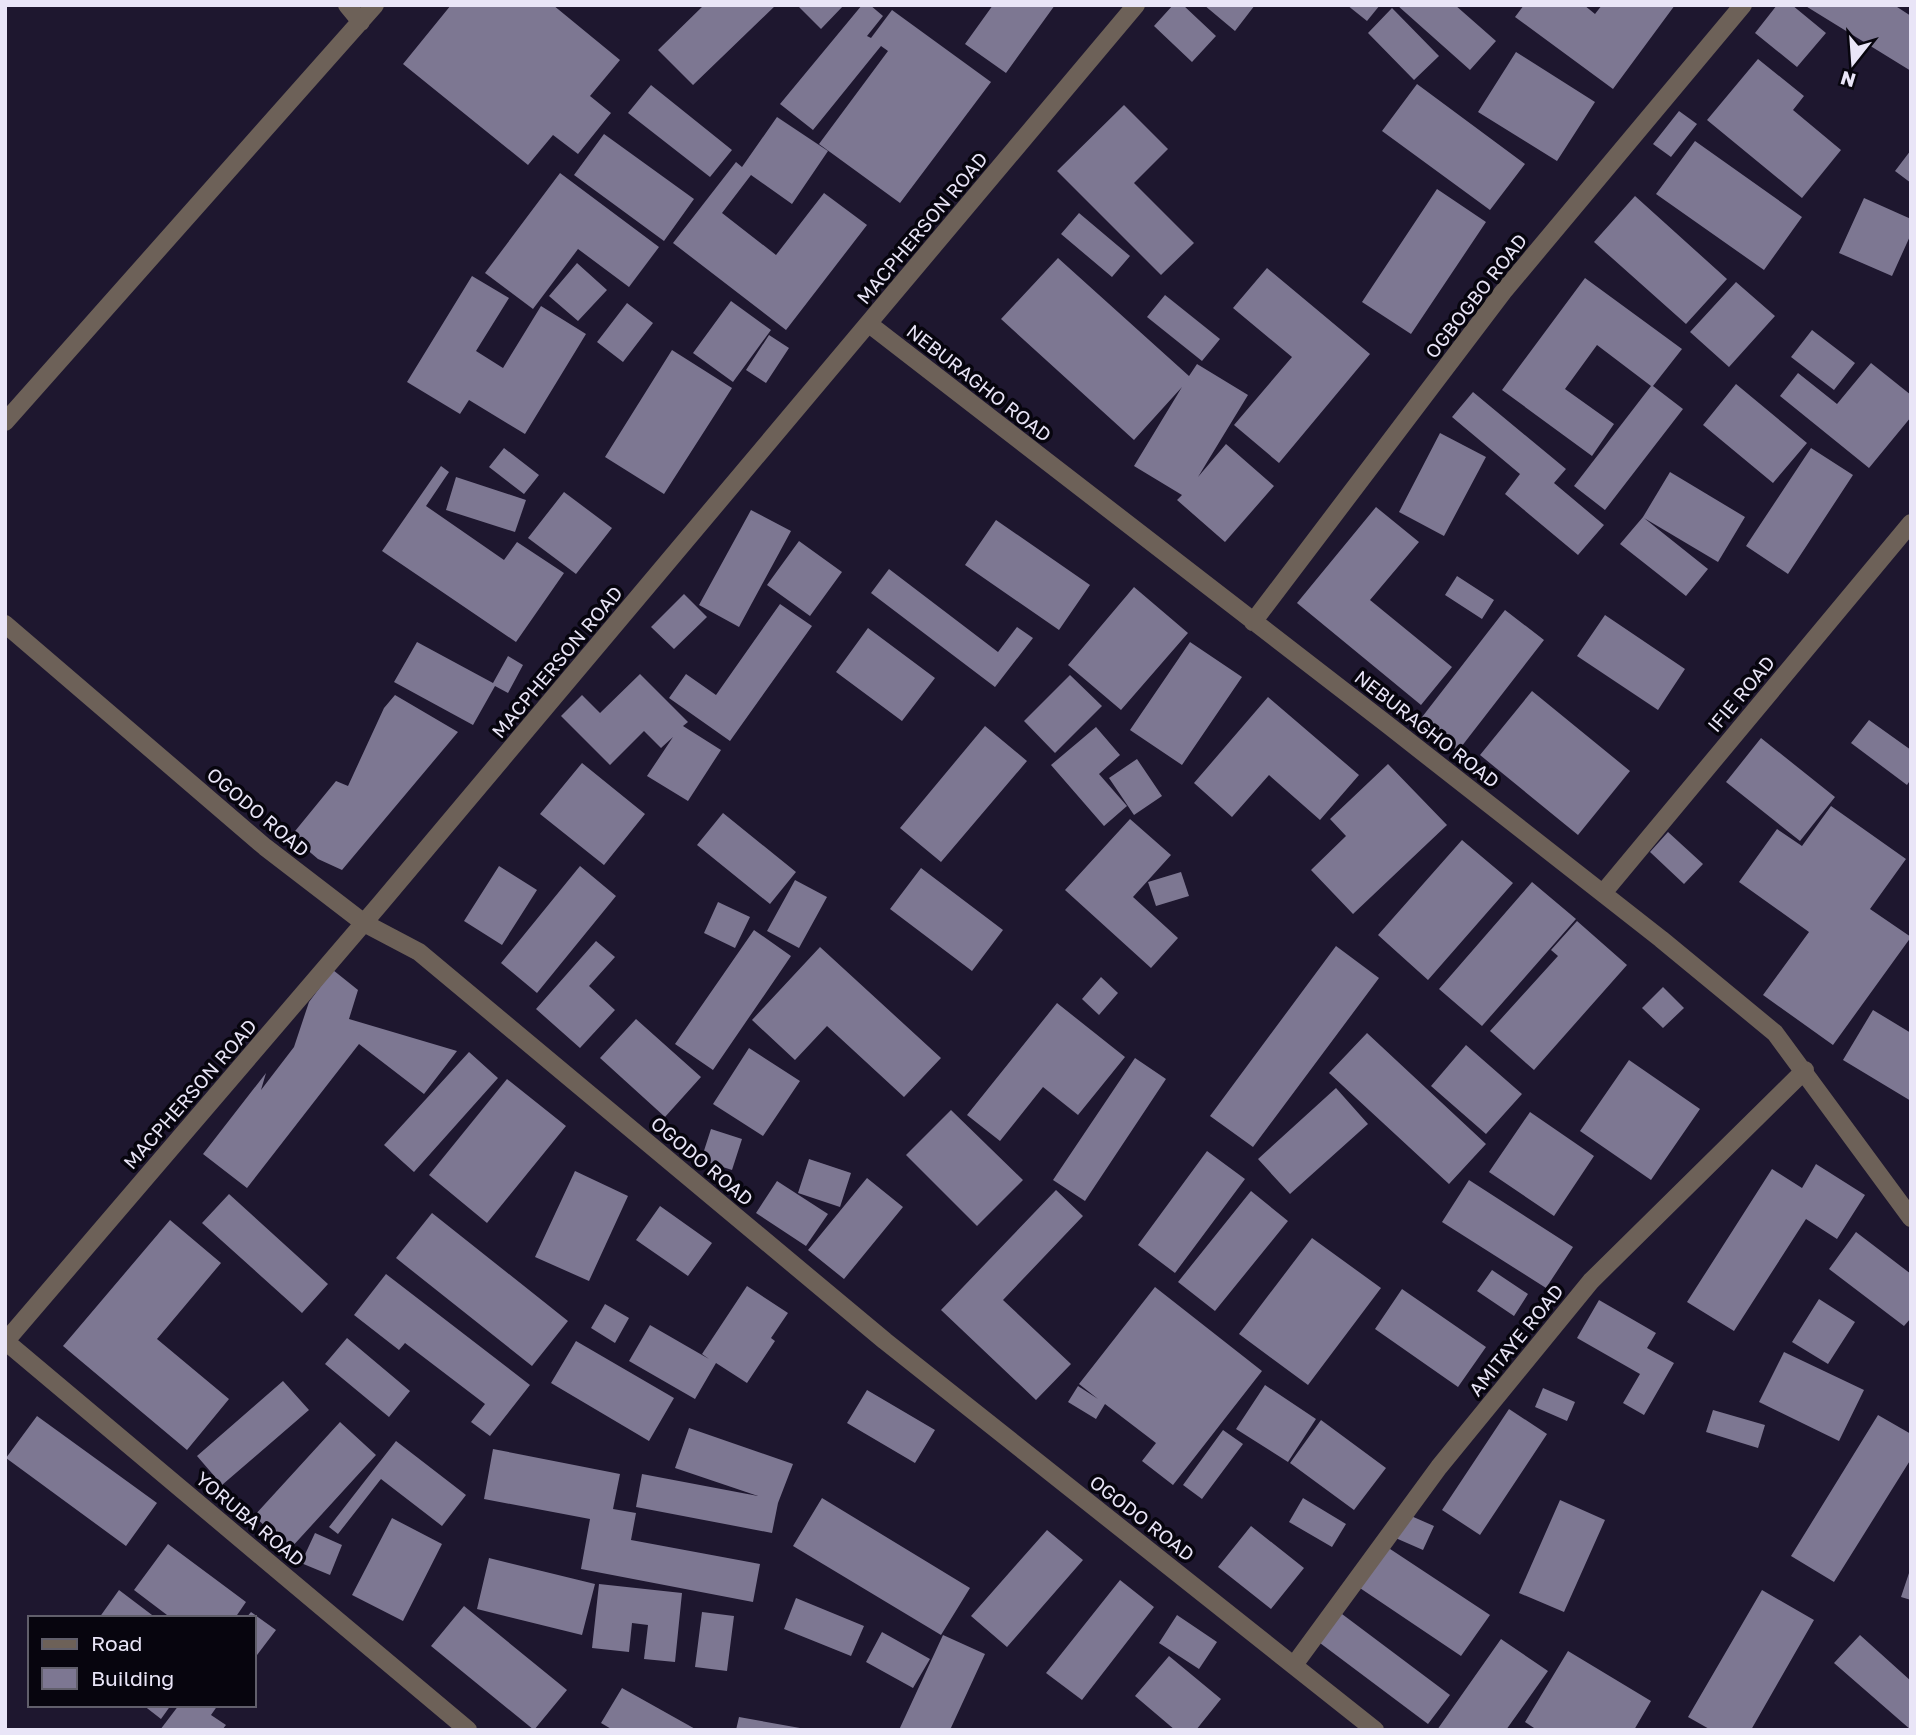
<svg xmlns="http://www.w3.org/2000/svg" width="1916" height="1735" viewBox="0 0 1916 1735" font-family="'Golos Text',sans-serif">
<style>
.building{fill:#7d7792}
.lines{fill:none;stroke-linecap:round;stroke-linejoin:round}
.minor{stroke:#6d6158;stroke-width:18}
.labels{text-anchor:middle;stroke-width:7;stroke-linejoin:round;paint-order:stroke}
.street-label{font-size:19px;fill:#e9e5f7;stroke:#07050e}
</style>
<rect width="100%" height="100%" fill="#1e172f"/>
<path class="building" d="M451 5H553L620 60 590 96 611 113 578 154 553 135 528 165 403 64Z
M704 5H776L693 85 658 50Z
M797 5H844L821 29Z
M862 5H870L883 16 867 36 871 38 892 10 991 82 900 203 819 144 888 51 881 46 813 130 780 104Z
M993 5H1055L1006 73 965 44Z
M1173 5H1183L1216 36 1192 62 1154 26Z
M1204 5H1255L1235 31Z
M1347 5H1380L1367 21Z
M1397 5H1455L1496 41 1470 70Z
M1524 5H1584L1595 14 1602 5H1675L1613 89 1515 17Z
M1777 5H1792L1826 33 1797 67 1755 33Z
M1804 5H1894L1911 16V71Z
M1392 8 1439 56 1414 80 1368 33Z
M1516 52 1595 102 1557 161 1478 112Z
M1758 59 1804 96 1793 110 1841 150 1802 198 1707 120Z
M1417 84 1525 164 1490 210 1382 131Z
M651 85 732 150 710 177 628 113Z
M1124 105 1168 149 1134 183 1194 243 1161 275 1057 171Z
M1679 111 1697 124 1671 157 1653 144Z
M777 117 828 151 792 204 751 175 722 213 776 255 824 193 867 225 786 330 673 243 736 162 742 167Z
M604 134 694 199 664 241 574 175Z
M1695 141 1802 217 1764 270 1656 194Z
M1911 150V183L1895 171Z
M560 173 659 247 629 287 578 249 533 309 485 273Z
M1437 189 1486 222 1411 334 1362 302Z
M1635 196 1727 279 1686 324 1594 242Z
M1864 198 1911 219V234L1892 276 1839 253Z
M1079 213 1130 256 1112 277 1061 234Z
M1058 258 1189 376 1197 364 1248 395 1198 477 1226 444 1274 486 1225 542 1177 500 1182 495 1134 466 1182 387 1134 440 1001 319Z
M577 263 607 290 578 321 549 296Z
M1267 268 1370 354 1279 463 1234 425 1292 357 1233 308Z
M472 276 509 298 476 351 503 368 541 306 586 334 525 434 469 400 460 414 407 382Z
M1585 278 1682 349 1653 386 1683 409 1605 510 1574 486 1651 386 1597 345 1565 389 1614 424 1592 456 1502 390Z
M1736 282 1775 316 1729 367 1690 332Z
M1165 295 1220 339 1202 361 1147 317Z
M731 301 771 330 733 382 693 353Z
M627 303 653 323 623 362 597 342Z
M1812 330 1855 363 1834 390 1791 357Z
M769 335 789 348 766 383 746 370Z
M672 350 732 388 664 494 605 457Z
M1871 363 1911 395V417L1869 468 1780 396 1798 373 1837 404Z
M1736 384 1807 443 1773 483 1703 425Z
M1473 392 1566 469 1554 483 1604 525 1578 555 1505 494 1520 474 1452 417Z
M1440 433 1486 457 1444 536 1399 512Z
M504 448 539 475 524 494 489 467Z
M1811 448 1853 475 1788 574 1746 546Z
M441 466 449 472 426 506 504 560 517 542 564 573 516 642 382 551Z
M1670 472 1745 517 1718 562 1644 518 1708 569 1686 596 1620 544 1643 517Z
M456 477 526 500 515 532 446 510Z
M564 492 612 528 576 574 528 538Z
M1376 507 1419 542 1370 600 1452 667 1421 705 1297 603Z
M751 510 791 531 739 627 699 605Z
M996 520 1090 585 1059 630 965 565Z
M799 541 842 572 810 616 767 585Z
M889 569 998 652 1017 627 1033 638 995 687 871 593Z
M1457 576 1494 600 1482 619 1445 595Z
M1134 587 1188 633 1121 710 1068 665Z
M684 594 707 617 674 649 651 627Z
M780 604 812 626 730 741 669 698 686 674 716 695Z
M1505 610 1544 640 1458 751 1419 721Z
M1605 615 1685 669 1658 710 1577 656Z
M868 628 935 678 902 721 836 672Z
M417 642 493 683 508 656 523 665 508 693 495 686 473 725 394 682Z
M1190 642 1242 677 1182 765 1130 730Z
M640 674 688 722 683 726 721 750 688 801 647 776 673 737 661 748 644 731 610 765 561 716 582 695 600 713Z
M1070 675 1102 706 1055 753 1024 721Z
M1532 691 1630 771 1578 835 1480 755Z
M395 695 458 732 342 870 318 859 291 836 336 781 348 786 384 708Z
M1268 697 1359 775 1320 820 1269 775 1232 817 1194 783Z
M1869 720 1911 750V779L1907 785 1851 743Z
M985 726 1027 761 941 862 900 828Z
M1096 727 1120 755 1099 774 1127 806 1104 826 1051 765Z
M1761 738 1835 797 1800 841 1726 782Z
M1137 759 1162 796 1134 815 1109 778Z
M582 763 645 814 604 865 540 814Z
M1388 764 1447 825 1353 914 1311 870 1346 836 1330 819Z
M1831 806 1906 859 1870 909 1911 937 1833 1045 1763 995 1809 932 1739 882 1777 829 1802 846Z
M723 813 796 872 770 904 697 845Z
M1130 819 1171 855 1133 897 1178 938 1151 968 1065 890Z
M1668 832 1703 864 1684 884 1650 852Z
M1462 840 1513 883 1428 980 1378 935Z
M499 866 537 890 502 945 464 921Z
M580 866 616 896 537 993 501 963Z
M921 868 1003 930 972 971 890 909Z
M1181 872 1189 896 1156 906 1148 882Z
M795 880 827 897 799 948 767 931Z
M1532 882 1576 919 1482 1026 1439 989Z
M718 902 750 917 735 948 704 933Z
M1577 921 1627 965 1534 1070 1490 1031 1558 956 1551 950Z
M754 930 791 956 713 1070 675 1044Z
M596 941 615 957 589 986 615 1010 580 1048 536 1009Z
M1336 946 1379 978 1253 1147 1210 1116Z
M820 947 941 1058 904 1097 827 1026 795 1060 752 1020Z
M333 970 358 990 349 1019 457 1051 424 1094 359 1044 247 1188 203 1154 266 1073 261 1090 294 1047 309 1002Z
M1101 977 1118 993 1099 1015 1082 999Z
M1663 987 1684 1008 1663 1028 1642 1008Z
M1057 1003 1125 1057 1078 1115 1043 1087 1000 1141 967 1115Z
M1873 1010 1911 1033V1101L1843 1060Z
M636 1019 701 1077 665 1117 600 1058Z
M1367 1033 1486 1144 1449 1184 1329 1073Z
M1466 1045 1522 1094 1486 1134 1431 1086Z
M749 1048 800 1081 763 1136 713 1104Z
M469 1052 498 1078 414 1172 384 1145Z
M1135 1058 1166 1079 1085 1201 1053 1180Z
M1629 1060 1700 1109 1651 1180 1580 1131Z
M507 1079 566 1126 487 1223 429 1175Z
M1336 1088 1368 1124 1290 1194 1258 1159Z
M951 1110 1023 1180 977 1226 906 1155Z
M1530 1112 1594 1156 1554 1216 1489 1172Z
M711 1129 742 1139 732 1170 701 1160Z
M1207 1151 1245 1179 1175 1273 1138 1245Z
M809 1159 851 1173 840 1207 798 1193Z
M1816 1164 1865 1195 1837 1239 1806 1219 1734 1331 1687 1302 1772 1169 1802 1188Z
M575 1171 628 1196 589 1281 535 1257Z
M867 1178 903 1207 844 1279 808 1250Z
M1469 1180 1573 1247 1546 1288 1442 1222Z
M777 1181 828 1214 806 1246 756 1213Z
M1056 1190 1083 1216 1003 1300 1071 1364 1036 1400 941 1310Z
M1251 1191 1288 1221 1215 1311 1178 1282Z
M229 1194 328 1284 302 1313 202 1223Z
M660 1206 712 1243 688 1276 636 1240Z
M432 1213 568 1321 532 1366 396 1258Z
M170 1220 221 1263 157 1339 229 1399 187 1450 63 1346Z
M1856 1232 1911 1274V1318L1904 1326 1829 1269Z
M1312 1238 1381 1288 1308 1385 1239 1334Z
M1492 1270 1528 1294 1514 1316 1477 1291Z
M386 1274 530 1385 490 1436 471 1422 485 1404 405 1343 399 1350 354 1315Z
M747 1286 788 1313 771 1338 775 1341 747 1383 716 1363 695 1399 629 1361 650 1325 709 1359 702 1354Z
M1155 1287 1262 1371 1173 1485 1142 1461 1156 1443 1105 1404 1096 1419 1068 1402 1078 1386 1098 1399 1079 1384Z
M1402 1289 1486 1347 1458 1387 1375 1329Z
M1819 1299 1855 1322 1828 1364 1792 1342Z
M1599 1300 1656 1333 1647 1348 1674 1363 1644 1415 1623 1403 1640 1374 1577 1338Z
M605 1304 629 1318 615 1343 591 1328Z
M347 1338 410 1391 389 1417 325 1364Z
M576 1341 674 1398 649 1441 551 1383Z
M1784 1352 1864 1390 1839 1441 1759 1402Z
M283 1381 309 1410 222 1485 197 1456Z
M1265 1385 1316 1419 1288 1462 1236 1429Z
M1543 1388 1575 1402 1567 1421 1535 1407Z
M867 1390 935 1430 915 1463 847 1423Z
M1509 1409 1547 1434 1480 1535 1442 1510Z
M1713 1410 1765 1425 1758 1448 1706 1432Z
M1878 1415 1911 1434V1459L1834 1582 1791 1556Z
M37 1416 157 1503 126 1546 6 1458Z
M1321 1420 1386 1468 1354 1510 1290 1463Z
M340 1422 376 1455 290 1549 254 1516Z
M689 1428 793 1464 778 1503 772 1533 636 1507 642 1474 758 1496 675 1468Z
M1223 1430 1243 1444 1202 1499 1183 1485Z
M396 1441 466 1495 442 1526 381 1479 338 1534 329 1527Z
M493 1449 620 1474 613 1509 636 1513 631 1540 760 1564 753 1602 581 1569 590 1519 484 1499Z
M822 1498 970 1588 941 1635 793 1546Z
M1303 1498 1346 1524 1332 1547 1289 1522Z
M1560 1500 1605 1520 1564 1612 1519 1593Z
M1402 1512 1434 1526 1423 1550 1391 1536Z
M392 1518 442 1544 403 1621 352 1595Z
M1251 1526 1304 1568 1271 1609 1218 1567Z
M1047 1530 1083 1560 1007 1647 971 1616Z
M315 1533 342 1545 330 1575 301 1563Z
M1378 1541 1490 1615 1461 1656 1351 1582Z
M168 1544 246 1602 235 1618H165L167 1615 134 1590Z
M489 1558 595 1584 582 1635 477 1609Z
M1910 1570H1911V1600L1901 1597Z
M1120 1580 1154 1607 1082 1700 1046 1673Z
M599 1584 682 1593 675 1662 644 1659 648 1625 632 1623 629 1652 592 1648Z
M119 1590 156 1618H99Z
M1762 1590 1814 1620 1751 1730H1711L1688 1717Z
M796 1598 864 1626 851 1656 784 1629Z
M464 1606 567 1690 534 1730 431 1646Z
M1338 1611 1450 1695 1428 1724 1316 1640Z
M251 1612 276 1630 254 1659V1618H246Z
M702 1612 734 1616 727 1671 695 1667Z
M1177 1615 1217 1642 1199 1669 1159 1643Z
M882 1632 930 1659 913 1688 866 1662Z
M943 1635 985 1654 950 1730H899Z
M1860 1635 1911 1681V1730L1834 1663Z
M1501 1639 1548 1671 1506 1730H1437Z
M1568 1651 1651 1701 1634 1730H1537L1525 1722Z
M1169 1656 1221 1699 1196 1730H1175L1135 1696Z
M622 1688 697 1730H613L601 1723Z
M143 1705H171L161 1719Z
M179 1705H218L211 1715 226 1725 222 1730H160Z
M739 1717 800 1728V1730H736Z"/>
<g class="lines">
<path class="minor" d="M347 5 361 22
M869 324 1388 725 1661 939 1775 1033 1911 1218
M5 422 375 5
M1253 622 1503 292 1743 5
M5 624 265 847 364 923 419 952 885 1341 1375 1730
M1603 893 1911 523
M5 1341 468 1730
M5 1342 380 904 1136 5
M1294 1665 1439 1467 1591 1281 1805 1070"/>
</g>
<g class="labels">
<g class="street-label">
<text transform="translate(922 228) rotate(-50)" y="7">MACPHERSON ROAD</text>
<text transform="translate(1476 296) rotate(-52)" y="7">OGBOGBO ROAD</text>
<text transform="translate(979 383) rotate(38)" y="7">NEBURAGHO ROAD</text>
<text transform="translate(557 662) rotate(-50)" y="7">MACPHERSON ROAD</text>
<text transform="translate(1741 694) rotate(-50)" y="7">IFIE ROAD</text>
<text transform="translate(1427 729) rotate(38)" y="7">NEBURAGHO ROAD</text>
<text transform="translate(258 812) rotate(40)" y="7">OGODO ROAD</text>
<text transform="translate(190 1094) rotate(-49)" y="7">MACPHERSON ROAD</text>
<text transform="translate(702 1161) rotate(40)" y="7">OGODO ROAD</text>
<text transform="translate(1516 1340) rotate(-51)" y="7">AMITAYE ROAD</text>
<text transform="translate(1142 1518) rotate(38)" y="7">OGODO ROAD</text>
<text transform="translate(250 1519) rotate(40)" y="7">YORUBA ROAD</text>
</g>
</g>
<rect width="1916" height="1735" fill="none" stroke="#e9e5f7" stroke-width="14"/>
<rect x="28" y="1616" width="228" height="91" fill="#07050e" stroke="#615f6b" stroke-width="2"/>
<rect x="42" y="1639" width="35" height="10" fill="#6d6158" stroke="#615f6b" stroke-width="2"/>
<text x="91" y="1651" font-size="21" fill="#e9e5f7">Road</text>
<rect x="42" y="1668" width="35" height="21" fill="#7d7792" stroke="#615f6b" stroke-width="2"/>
<text x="91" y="1686" font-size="21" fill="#e9e5f7">Building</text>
<g transform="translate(1853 63) rotate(197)" stroke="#07050e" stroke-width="5" paint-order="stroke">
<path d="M0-5L12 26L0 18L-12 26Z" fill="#e9e5f7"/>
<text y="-10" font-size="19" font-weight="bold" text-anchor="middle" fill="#e9e5f7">N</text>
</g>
</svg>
